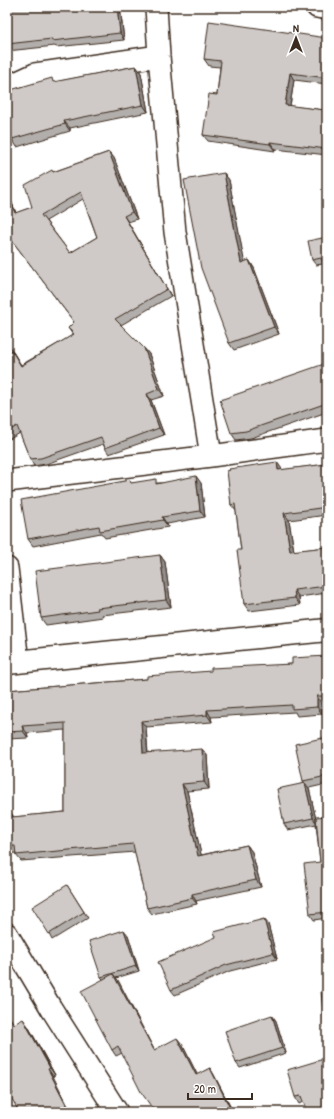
<svg xmlns="http://www.w3.org/2000/svg" width="334" height="1119" viewBox="0 0 334 1119" font-family="'Patrick Hand',sans-serif">
<style>
.lines{fill:none;stroke-linecap:round;stroke-linejoin:round}
.street-casing{stroke:#3b2a1e;stroke-width:24}
.secondary-casing{stroke:#3b2a1e;stroke-width:25}
.street{stroke:#fff;stroke-width:21}
.secondary{stroke:#fff;stroke-width:22}
.wall{fill:#b2aeab;stroke:#3b2a1e;fill-rule:evenodd}
.shaded-wall{fill:#918d8b;stroke:#3b2a1e}
.building{fill:#cfcac7;stroke:#3b2a1e;fill-rule:evenodd}
</style>
<rect width="100%" height="100%" fill="#fff"/>
<filter id="ink" filterUnits="userSpaceOnUse"><feTurbulence type="fractalNoise" baseFrequency=".025" numOctaves="2"/><feDisplacementMap in="SourceGraphic" scale="8" xChannelSelector="R" yChannelSelector="G"/><feConvolveMatrix kernelMatrix="1 2 1 2 8 2 1 2 1" color-interpolation-filters="sRGB"/></filter>
<g filter="url(#ink)">
<g class="lines">
<defs>
<path id="street" d="M156 7 159 56 175 232 211 456
M317 7 327 9
M7 87 35 74 159 56
M7 481 211 456 327 440
M7 568 18 662
M7 934 51 1008 117 1112"/>
<path id="secondary" d="M7 663 327 630"/>
</defs>
<use href="#street" class="street-casing"/>
<use href="#secondary" class="secondary-casing"/>
<use href="#street" class="street"/>
<use href="#secondary" class="secondary"/>
</g>
<path class="wall" d="M7 7H120L124 40 56 47 55 46 7 51Z
M327 38V84L294 80 290 106 325 110 327 93V155L275 149V151L208 141 203 135 217 95 220 67 209 66 204 59Z
M136 66 141 73 148 112 70 128V131L17 147 12 139 55 82Z
M109 152 114 158 137 219 128 222 171 296 121 325 149 354 164 396 151 400 164 435 109 454 105 448 103 444 46 464 34 466 30 459 20 433 10 439 7 435V342L21 365 73 335 68 328 74 322 7 234V191L16 213 32 207 53 172ZM83 199 97 237 70 253 46 221Z
M224 173 229 180 244 262 249 260 254 268 279 334 234 350 229 343Z
M327 237 323 264 316 265 312 260Z
M327 363V412L251 438 236 440 231 433Z
M327 464V515L289 520 294 551 327 547V593L299 597 300 605 249 611 244 604 241 550 236 511 231 505 230 470 282 469V470Z
M132 483H201L205 517 167 524 168 527 105 538 101 533 33 546 28 539Z
M160 555 165 562 171 607 102 615 103 617 46 625 41 618Z
M327 656V703H321L322 714 297 716 295 712 211 717 212 722 146 727 148 753 207 755 209 789 187 791 201 855 247 845 252 852 261 887 196 901 197 904 152 914 147 908 135 852 21 861 16 855V853L7 854V813H11L14 817 65 812V730L27 733 28 738 7 739V690L147 679 292 664Z
M327 737V784L309 788 316 820 327 816V918L314 920 310 914 320 862 316 824 288 830 284 824 305 783 303 781Z
M67 885 88 918 52 940 49 934Z
M264 919 268 924 277 959 230 971 175 995 171 990Z
M128 935 139 971 116 978 154 1050 182 1044 197 1075 210 1068 214 1075 233 1112 122 1053 116 1056 112 1050 103 979 101 977Z
M272 1015 276 1021 286 1053 240 1068 236 1063Z
M14 1024 28 1026 55 1075 13 1094Z
M327 1058 303 1102 299 1104 295 1097Z"/>
<path class="shaded-wall" d="M117 7H120L124 40 120 33Z
M136 66 141 73 148 112 143 105Z
M290 73 294 80 289 112 285 105Z
M64 121 70 128V131L65 124Z
M270 142 275 149V151L270 144Z
M109 152 114 158 137 219 132 212Z
M224 173 229 180 246 270 241 263Z
M7 191 19 220 15 213 7 195Z
M124 216 128 222 171 296 167 289Z
M249 260 254 268 279 334 274 327Z
M7 342 25 372 7 343Z
M144 348 149 354 164 396 159 389Z
M147 394 151 400 164 435 159 428Z
M277 462 282 469 283 477 278 470Z
M196 476 201 483 205 517 200 511Z
M284 513 289 520 295 558 290 551Z
M162 517 167 524 168 527 163 520Z
M160 555 165 562 171 607 166 600Z
M294 590 299 597 300 605 295 598Z
M317 696 321 703 322 714 317 707Z
M207 710 211 717 212 722 207 715Z
M141 721 146 727 148 760 143 753Z
M22 726 27 733 28 738 23 731Z
M202 749 207 755 209 789 204 782Z
M305 783 309 788 317 824 313 818Z
M182 784 187 791 203 863 198 856Z
M247 845 252 852 261 887 256 880Z
M192 894 196 901 197 904 192 898Z
M264 919 268 924 277 959 273 953Z
M124 930 128 935 139 971 136 966Z
M113 974 118 980 158 1057 154 1050Z
M272 1015 276 1021 286 1053 282 1048Z
M23 1019 28 1026 55 1075 50 1068Z
M177 1038 182 1044 201 1082 196 1075Z
M210 1068 214 1075 233 1112H232Z
M48 1069 53 1076 71 1112H70Z"/>
<path class="building" d="M7 7H117L120 33 52 41V39L7 44Z
M209 21 327 38V78L290 73 285 105 325 110 327 93V149L270 142V144L203 135 209 94 217 95 221 61 204 59Z
M136 66 143 105 64 121 65 124 12 139 7 123V91L52 78 53 82Z
M109 152 132 212 124 216 167 289 115 319 144 348 159 389 147 394 159 428 105 448 101 437 41 458 30 459 17 426 7 432V343L21 366 74 334 68 328 74 322 7 234V195L15 213 32 207 25 185 52 170 53 172ZM81 192 97 237 70 253 41 215Z
M224 173 241 263 249 260 274 327 229 343 201 268 184 180Z
M327 237V272L321 258 312 260 308 241Z
M327 363V403L246 431 231 433 220 400Z
M277 462 278 470 327 464V507L284 513 290 551 327 547V586L294 590 295 598 244 604 237 550H241L235 504 231 505 227 471 230 470 229 469Z
M196 476 200 511 162 517 163 520 100 531 99 526 28 539 21 500 130 480 131 483 156 479V484Z
M160 555 166 600 97 608 98 610 41 618 35 571Z
M327 656V696H317V707L292 709V705L207 710V715L141 721 143 753 202 749 204 782 182 784 198 856 247 845 256 880 192 894V898L147 908 133 844 16 855 15 846H7V813H11L12 817 65 812V723L22 726 23 731 7 732V690L147 679V676L211 671V668L292 664V658Z
M327 737V776L303 781 295 744Z
M305 783 313 818 284 824 277 789Z
M327 816V912L310 914 304 864 320 862 316 817Z
M67 885 84 912 49 934 32 907Z
M264 919 273 953 226 965 171 990 158 962 216 937 214 932Z
M124 930 136 966 101 977 89 941Z
M113 974 154 1050 177 1038 196 1075 210 1068 232 1112H155L141 1092 118 1046 112 1050 81 991Z
M327 990V1055L321 991Z
M7 1013 14 1024 23 1019 50 1068 48 1069 70 1112H19L10 1095 13 1094 7 1084Z
M272 1015 282 1048 236 1063 225 1031Z
M327 1058V1112H307L301 1096 295 1097 287 1070Z"/>
</g>
<rect width="334" height="1119" fill="none" stroke="#fff" stroke-width="24"/>
<rect x="12" y="12" width="310" height="1095" fill="none" stroke="#3b2a1e" stroke-width="1.5" filter="url(#ink)"/>
<g transform="translate(296 38)" stroke="#ffffff" stroke-width="3" paint-order="stroke">
<path d="M0-3L7 15L0 10L-7 15Z" fill="#3b2a1e"/>
<text y="-6" font-size="11" font-weight="bold" text-anchor="middle" fill="#3b2a1e">N</text>
</g>
<path d="M188 1093v6h64v-6" fill="none" stroke="#3b2a1e" stroke-width="2"/>
<text x="194" y="1093" font-size="12" fill="#3b2a1e" stroke="#ffffff" stroke-width="3" paint-order="stroke">20 m</text>
</svg>
